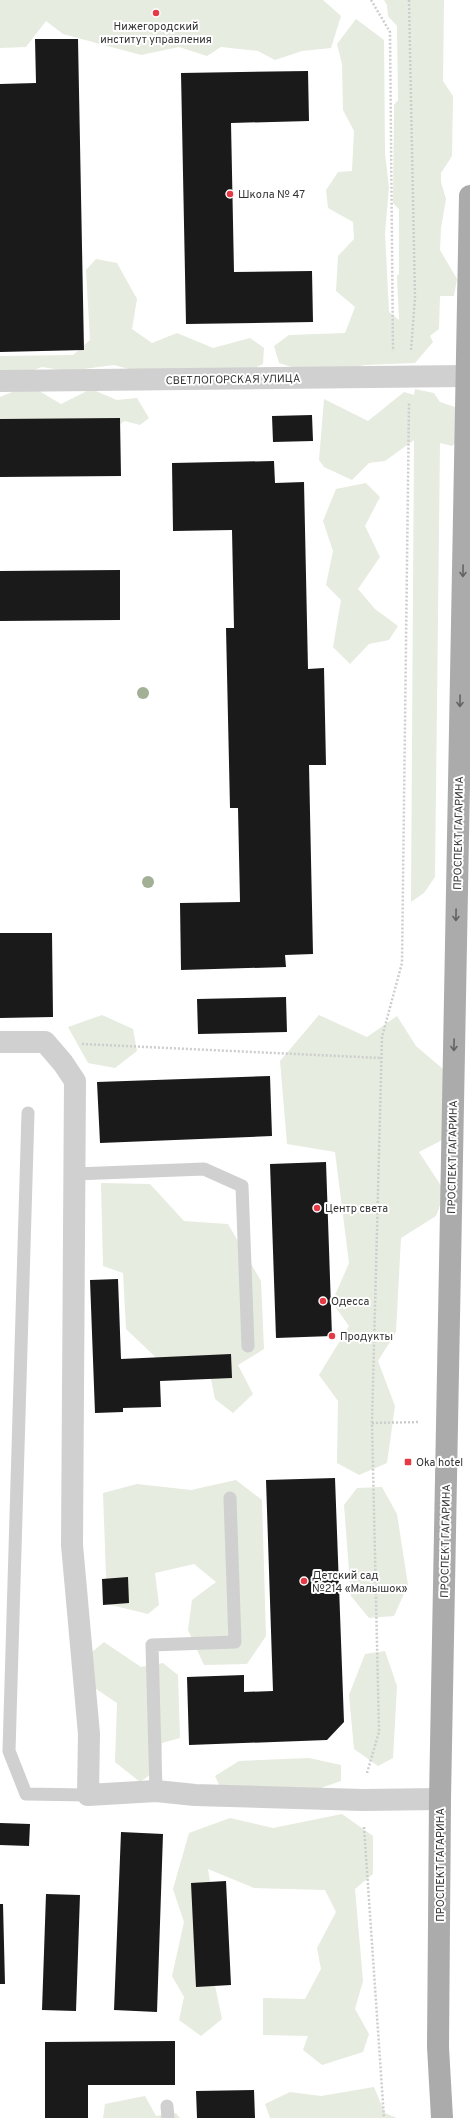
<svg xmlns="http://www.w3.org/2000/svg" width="470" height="2118" viewBox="0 0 470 2118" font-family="Overpass,sans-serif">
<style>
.green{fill:#e6ecdf}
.building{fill:#1a1a1a}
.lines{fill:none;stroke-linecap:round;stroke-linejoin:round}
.path{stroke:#cdcdcd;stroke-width:2.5;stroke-dasharray:2 2;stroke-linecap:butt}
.service{stroke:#d0d0d0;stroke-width:13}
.minor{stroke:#d0d0d0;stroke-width:22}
.primary{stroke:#ababab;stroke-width:22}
.tree{fill:#a2b095}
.oneway{stroke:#636363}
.poi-dot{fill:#e63946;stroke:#fff;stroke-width:1.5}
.labels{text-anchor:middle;stroke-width:4;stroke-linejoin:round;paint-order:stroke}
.poi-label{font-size:11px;fill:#333;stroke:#fff;text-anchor:start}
.street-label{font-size:11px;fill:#333;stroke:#fff}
</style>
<rect width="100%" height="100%" fill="#fff"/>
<path class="green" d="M0 0H323L341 16 331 48 302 51 275 60 258 51 221 47 207 56 179 47 141 55 63 34 46 21 26 47 0 48Z
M384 0H444L443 81 453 96 452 156 441 173V182L446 199 441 228 440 250 457 279 454 296H440L439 329 430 336 433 342 415 363 365 365 327 372 295 368 279 363 274 346 289 335 345 333 355 307 336 291 338 256 354 239 353 222 328 208 326 190 338 172 352 171 354 131 343 110 342 64 337 44 356 19 384 40 385 153 389 187 385 233 389 312 399 320 397 276 399 274V209L393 203 394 105 398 100 397 26 388 16 387 5Z
M96 259 117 263 137 299 132 329 152 343 177 333 213 348 250 338 264 348 263 364 248 371 217 376 192 368 155 376 114 365 68 371 42 367 10 378 0 374V356L73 355 90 340 86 270Z
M29 385 61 404 91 389 117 400 137 398 149 418 140 425 125 421 102 435 0 422V397Z
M415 389 434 393 440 402 458 408 464 435 452 446 440 443 435 877 424 893 411 902 414 440 385 461 369 463 352 480 324 467 319 460 324 399 368 421 404 392 414 395Z
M366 483 380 497 365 526 380 557 358 589 375 609 398 626 389 640 369 644 350 664 333 647 341 600 326 585 333 551 323 521 336 489Z
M102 1015 133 1029 137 1051 115 1068 88 1063 68 1027Z
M319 1015 367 1037 397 1016 416 1046 450 1075 454 1134 419 1152 445 1192 436 1216 401 1238 396 1332 378 1361 395 1406 387 1463 359 1475 337 1463 338 1401 319 1375 349 1326 332 1302 349 1263 335 1152 287 1144 280 1061Z
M101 1183 150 1184 184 1221 228 1224 261 1281 264 1349 238 1365 253 1394 233 1413 215 1399 209 1369 171 1372 126 1329 123 1273 103 1266Z
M236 1480 262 1500 266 1636 247 1664 204 1665 188 1630 192 1600 216 1582 194 1564 155 1573 159 1605 148 1614 107 1604 103 1493 137 1484 191 1490Z
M382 1487 397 1514 408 1585 394 1616 369 1618 351 1596 344 1505 357 1488Z
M104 1642 141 1667 163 1663 178 1675 180 1738 162 1743 161 1767 140 1782 115 1762 117 1703 90 1685 87 1656Z
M385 1651 397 1686 393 1758 378 1766 354 1749 349 1695 365 1654Z
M309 1758 341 1765V1781L303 1794 222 1791 215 1776 239 1761Z
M342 1814 373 1836V1874L355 1889 363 1981 355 2009 369 2034 363 2052 322 2065 303 2050 308 2036 263 2035V1998L305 1999 321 1969 317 1948 336 1912 325 1890 254 1888 208 1869 215 1911 209 1957 222 2019 201 2036 179 2020 184 1997 172 1976 184 1922 173 1889 189 1833 230 1818 273 1828Z
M374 2087 385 2113 397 2118H270L265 2104 290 2092 321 2096Z
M145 2096 156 2116 176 2113 180 2118H103L105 2104Z"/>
<path class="building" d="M35 39H78L84 350 0 352V84L36 83Z
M308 71 309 121 231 123 234 272 312 271 313 322 186 324 181 73Z
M312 415 313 441 273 442 272 416Z
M120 418 121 476 0 477V419Z
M274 461 275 483 304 482 308 669 324 668 326 765H309L313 954 285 955 286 967 181 970 180 903 240 902 238 808H230L226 628H234L232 530 173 531 172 463Z
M120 570V620L0 621V571Z
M0 933H52L53 1017 0 1018Z
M286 997 287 1032 198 1034 197 999Z
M270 1076 272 1136 100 1143 97 1082Z
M326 1162 332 1336 276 1338 270 1164Z
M118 1279 121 1359 231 1354 232 1378 160 1381 161 1407 123 1408V1412L95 1413 90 1280Z
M335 1478 344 1722 327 1740 189 1745 187 1677 244 1675V1692L273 1691 266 1480Z
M128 1577 129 1603 103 1605 102 1579Z
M0 1823 30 1824 29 1846 0 1845Z
M121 1832 163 1834 157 2012 114 2010Z
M226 1881 231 1985 196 1987 191 1883Z
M46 1894 80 1895 76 2011 42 2010Z
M0 1904H3L5 1984H0Z
M175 2041V2085H88V2118H45V2042Z
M254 2090 255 2118H197L196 2091Z"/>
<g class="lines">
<path class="path" d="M371 0 390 32 393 351
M409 0 415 298 411 350
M82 1044 381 1058
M372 1423 420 1422
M367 1773 379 1732 372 1423 382 1037 402 963 409 403
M364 1827 384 2118"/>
<path class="service" d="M28 1113 9 1751 26 1794 88 1795
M75 1174 204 1169 242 1186 248 1346
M156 1791 152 1645 235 1642 230 1498
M167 2106 168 2118"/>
<path class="minor" d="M0 381 466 376
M0 1042H45L63 1063 75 1081 72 1545 89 1734 88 1795 156 1791 195 1795 363 1800 440 1799"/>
<path class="primary" d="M442 2118 438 2047 440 1799 470 196"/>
</g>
<g class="tree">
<circle cx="143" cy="693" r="6"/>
<circle cx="148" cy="882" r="6"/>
</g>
<defs><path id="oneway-shaft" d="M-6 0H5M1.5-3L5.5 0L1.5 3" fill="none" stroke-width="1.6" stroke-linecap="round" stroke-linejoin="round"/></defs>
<g class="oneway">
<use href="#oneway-shaft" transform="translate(463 571) rotate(91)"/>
<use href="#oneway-shaft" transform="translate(460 701) rotate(91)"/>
<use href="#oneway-shaft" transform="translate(456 915) rotate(91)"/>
<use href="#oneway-shaft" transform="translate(454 1045) rotate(91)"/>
</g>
<g class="poi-dot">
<circle cx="156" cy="13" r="4"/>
<circle cx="230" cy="194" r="4"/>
<circle cx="317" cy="1208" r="4"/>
<circle cx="323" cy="1301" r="4"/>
<circle cx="332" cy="1336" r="4"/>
<rect x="404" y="1458" width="8" height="8" rx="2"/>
<circle cx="304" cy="1581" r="4"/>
</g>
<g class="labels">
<g class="poi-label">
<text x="156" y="30" text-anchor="middle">Нижегородский<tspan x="156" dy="13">институт управления</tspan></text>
<text x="238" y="198">Школа № 47</text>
<text x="325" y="1212">Центр света</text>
<text x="331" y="1305">Одесса</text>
<text x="340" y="1340">Продукты</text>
<text x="416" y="1466">Oka hotel</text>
<text x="312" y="1579">Детский сад<tspan x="312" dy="13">№214 «Малышок»</tspan></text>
</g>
<g class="street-label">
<text transform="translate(233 379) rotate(-1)" y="4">СВЕТЛОГОРСКАЯ УЛИЦА</text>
<text transform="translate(458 833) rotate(-89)" y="4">ПРОСПЕКТ ГАГАРИНА</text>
<text transform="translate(452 1157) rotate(-89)" y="4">ПРОСПЕКТ ГАГАРИНА</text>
<text transform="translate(445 1541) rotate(-89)" y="4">ПРОСПЕКТ ГАГАРИНА</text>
<text transform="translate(440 1865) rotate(-90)" y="4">ПРОСПЕКТ ГАГАРИНА</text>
</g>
</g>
</svg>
